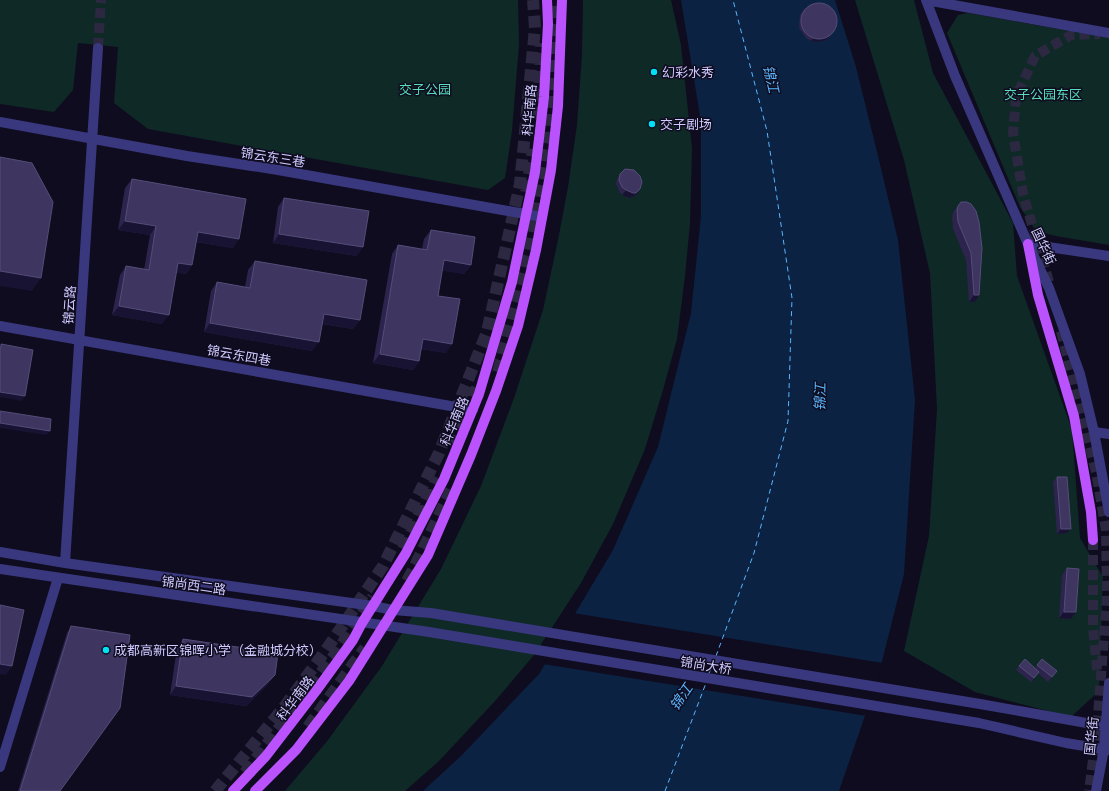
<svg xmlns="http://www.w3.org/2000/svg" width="1109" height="791" viewBox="0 0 1109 791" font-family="'Noto Sans','Noto Sans SC',sans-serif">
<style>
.green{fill:#0f2927}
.water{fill:#0c2243}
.pier{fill:#0f0c1f}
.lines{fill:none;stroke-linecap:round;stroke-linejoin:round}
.ferry{stroke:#59b5fe;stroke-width:1;stroke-dasharray:5 4;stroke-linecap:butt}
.minor-tunnel{stroke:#2c2841;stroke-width:10;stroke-dasharray:10 5;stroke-linecap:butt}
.major-tunnel{stroke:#2c2841;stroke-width:10;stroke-dasharray:10 5;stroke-linecap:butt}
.highway-tunnel{stroke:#2c2841;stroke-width:12;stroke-dasharray:12 6;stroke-linecap:butt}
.minor{stroke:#39377e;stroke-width:10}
.major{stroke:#ba52fe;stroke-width:10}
.wall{fill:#2c244d}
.shaded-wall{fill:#191333}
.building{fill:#3e3660;stroke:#544d79}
.poi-dot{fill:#01e1f4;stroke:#0f0c1f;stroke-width:1.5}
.labels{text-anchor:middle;stroke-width:3;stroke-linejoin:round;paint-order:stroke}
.poi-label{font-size:13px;fill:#cfcaff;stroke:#0f0c1f;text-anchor:start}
.park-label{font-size:13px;fill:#57deb9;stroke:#0f0c1f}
.street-label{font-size:13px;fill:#cfcaff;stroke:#0f0c1f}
.water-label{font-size:14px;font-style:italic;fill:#59b5fe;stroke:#0f0c1f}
</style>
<rect width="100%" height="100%" fill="#0f0c1f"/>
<path class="green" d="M0 0H518L519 44 512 131 505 178 488 190 148 129 114 103 118 47 78 43 73 90 54 112 0 104Z
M583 0H671L681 45 692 148 690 223 685 276 677 339 663 390 645 449 613 524 581 583 534 655 496 700 439 761 405 791H285L328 740 382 666 441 569 481 486 514 398 543 310 558 240 568 187 577 125 582 55Z
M855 0H914L933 73 1013 223 1017 276 1072 430 1080 538 1103 577 1099 691 1071 717 975 692 904 651 929 536 937 409 930 273 904 160Z
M968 13 1109 38V245L1056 236 1036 231 1020 207 947 33 958 15Z"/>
<path class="water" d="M681 0H835L856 67 879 160 898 240 915 400 904 574 877 681 839 791H423L462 755 539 674 613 550 658 447 691 313 701 216V122Z"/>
<path class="pier" d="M573 613 883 663 867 716 543 664Z"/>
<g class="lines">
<path class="ferry" d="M716 656 754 553 788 421 792 298 767 131 733 0
M709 673 713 665
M665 791 706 683"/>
<path class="minor-tunnel" d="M98 48 101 0"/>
<path class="major-tunnel" d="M1049 282 1023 194 1013 133 1016 97 1035 56 1071 35 1100 34
M1061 331 1096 472 1106 530 1107 597 1097 729 1089 791
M1093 540V627L1097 670"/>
<path class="highway-tunnel" d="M538 119 541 43
M526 192 533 149
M498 372 530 250 550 138 555 0
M450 446 477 388
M403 549 436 477
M407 581 413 570 451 490
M308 727 365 648
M245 773 336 653 373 597
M215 791 285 706 326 650 383 566 439 453 487 332 520 184 535 28 533 0"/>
<path class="minor" d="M926 0 955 76 1028 244 1049 288 1080 374 1094 432 1109 512
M926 0 1109 33
M0 122 187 156 278 170 542 217
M1028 244 1109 256
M0 326 473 410
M1094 432 1109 434
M0 552 65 563 373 606 393 610 431 613 980 704 1109 727
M65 563 98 48
M0 569 429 632 979 723 1066 743 1109 750
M0 767 58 578
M1096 791 1104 749 1109 683"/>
<path class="major" d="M1028 244 1038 295 1074 416 1091 512 1093 540
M233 791 266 756 316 691 353 640 362 623 406 553 444 479 479 394 512 282 535 172 544 97 548 24 547 0
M255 791 296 750 349 681 428 555 471 455 496 391 518 326 536 250 551 170 558 106 562 0"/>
</g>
<path class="wall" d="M805 8 837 26 829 38 823 41 817 42 811 41 806 38 799 28 800 15Z
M620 174 637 194 633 197 630 198 622 195 619 191 616 184 617 179Z
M132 179 233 248 196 242 192 265 186 274 176 272 162 324 112 315 120 275 126 266 144 270 150 235 118 230 125 188Z
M284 198 357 256 273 243 278 207Z
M961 202 979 295 975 302H969L966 260 953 229 952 217 953 212Z
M431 230 471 265 464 274 442 270 438 296 446 353 421 349 419 361 413 370 373 363 392 254 398 245 422 249 424 239Z
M255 261 360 320 353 329 322 324 312 351 204 332 211 291 217 282 245 287 248 270Z
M1057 477 1067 533 1057 534 1053 482Z
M1067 568 1076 612 1071 619 1059 618 1062 575Z
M71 626 60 791H18L67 633Z
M183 639 275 675 268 684 246 706 170 695 177 648Z
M1037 665 1054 675 1048 682 1038 673 1031 682 1016 670 1019 666 1035 668Z"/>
<path class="shaded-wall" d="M830 36 829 38 823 41 817 42 811 41 813 38Z
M640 189 637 194 633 197 630 198 622 195 626 190Z
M125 221 156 226 150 235 118 230Z
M198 232 239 239 233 248 192 241Z
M279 234 363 247 357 256 273 243Z
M444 260 471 265 464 274 437 270Z
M178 263 192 265 186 274 172 272Z
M0 271 41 278 32 291 0 286Z
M974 295H979L975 302H969Z
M119 306 169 315 162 324 112 315Z
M324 314 360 320 353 329 317 323Z
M210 323 319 342 312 351 204 332Z
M423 339 452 344 446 353 417 348Z
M380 354 419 361 413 370 373 363Z
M0 392 25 396 22 401 0 397Z
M0 423 50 431 46 435 0 428Z
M1061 529H1071L1067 533 1057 534Z
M1064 612H1076L1071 619 1059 618Z
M0 664 12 666 6 675 0 674Z
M275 675 268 684 246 706 170 695 176 686Z"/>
<path class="building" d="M801 21a18 18 0 1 1 36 0a18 18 0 1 1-36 0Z
M0 157 32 163 53 202 41 278 0 271Z
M625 169 634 170 640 176 642 182 640 189 636 193H633L626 190 622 187 619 180 620 174Z
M132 179 246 199 239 239 198 232 192 265 178 263 169 315 119 306 126 266 149 270 156 226 125 221Z
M284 198 369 211 363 247 279 234Z
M961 202H967L971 204 976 211 979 222 982 248 979 295H974L971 253 958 222 957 210 958 206Z
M431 230 475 237 471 265 444 260 438 296 460 299 452 344 423 339 419 361 380 354 398 245 427 250Z
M255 261 367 280 360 320 324 314 319 342 210 323 217 282 250 288Z
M1 344 33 350 25 396 0 392V347H1Z
M0 411 51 419 50 431 0 423Z
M1057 477H1067L1071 529H1061Z
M1067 568 1079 569 1076 612H1064Z
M0 605 24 610 12 666 0 664Z
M71 626 130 635 120 708 60 791H20Z
M183 639 278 653 275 675 252 697 176 686Z
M1025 659 1039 672 1034 678 1019 666Z
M1042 659 1057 671 1052 677 1037 665Z"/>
<g class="poi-dot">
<circle cx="654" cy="72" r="4"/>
<circle cx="652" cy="124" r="4"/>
<circle cx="106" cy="650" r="4"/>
</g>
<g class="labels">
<g class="poi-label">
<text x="662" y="77">幻彩水秀</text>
<text x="660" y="129">交子剧场</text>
<text x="114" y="655">成都高新区锦晖小学（金融城分校）</text>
</g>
<g class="park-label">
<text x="425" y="94">交子公园</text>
<text x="1043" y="99">交子公园东区</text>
</g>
<g class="street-label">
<text transform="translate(529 110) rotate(-85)" y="5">科华南路</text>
<text transform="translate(273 157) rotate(9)" y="5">锦云东三巷</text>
<text transform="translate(1044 246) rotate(65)" y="5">国华街</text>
<text transform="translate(69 305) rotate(-86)" y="5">锦云路</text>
<text transform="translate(239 355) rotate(10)" y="5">锦云东四巷</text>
<text transform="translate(454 421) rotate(-67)" y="5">科华南路</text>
<text transform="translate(194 585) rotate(8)" y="5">锦尚西二路</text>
<text transform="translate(706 665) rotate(9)" y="5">锦尚大桥</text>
<text transform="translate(295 698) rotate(-53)" y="5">科华南路</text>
<text transform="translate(1091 736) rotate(-84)" y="5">国华街</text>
</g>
<g class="water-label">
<text transform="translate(771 79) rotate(77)" y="5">锦江</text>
<text transform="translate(820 397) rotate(-89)" y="5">锦江</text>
<text transform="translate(681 697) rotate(-56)" y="5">锦江</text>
</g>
</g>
</svg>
